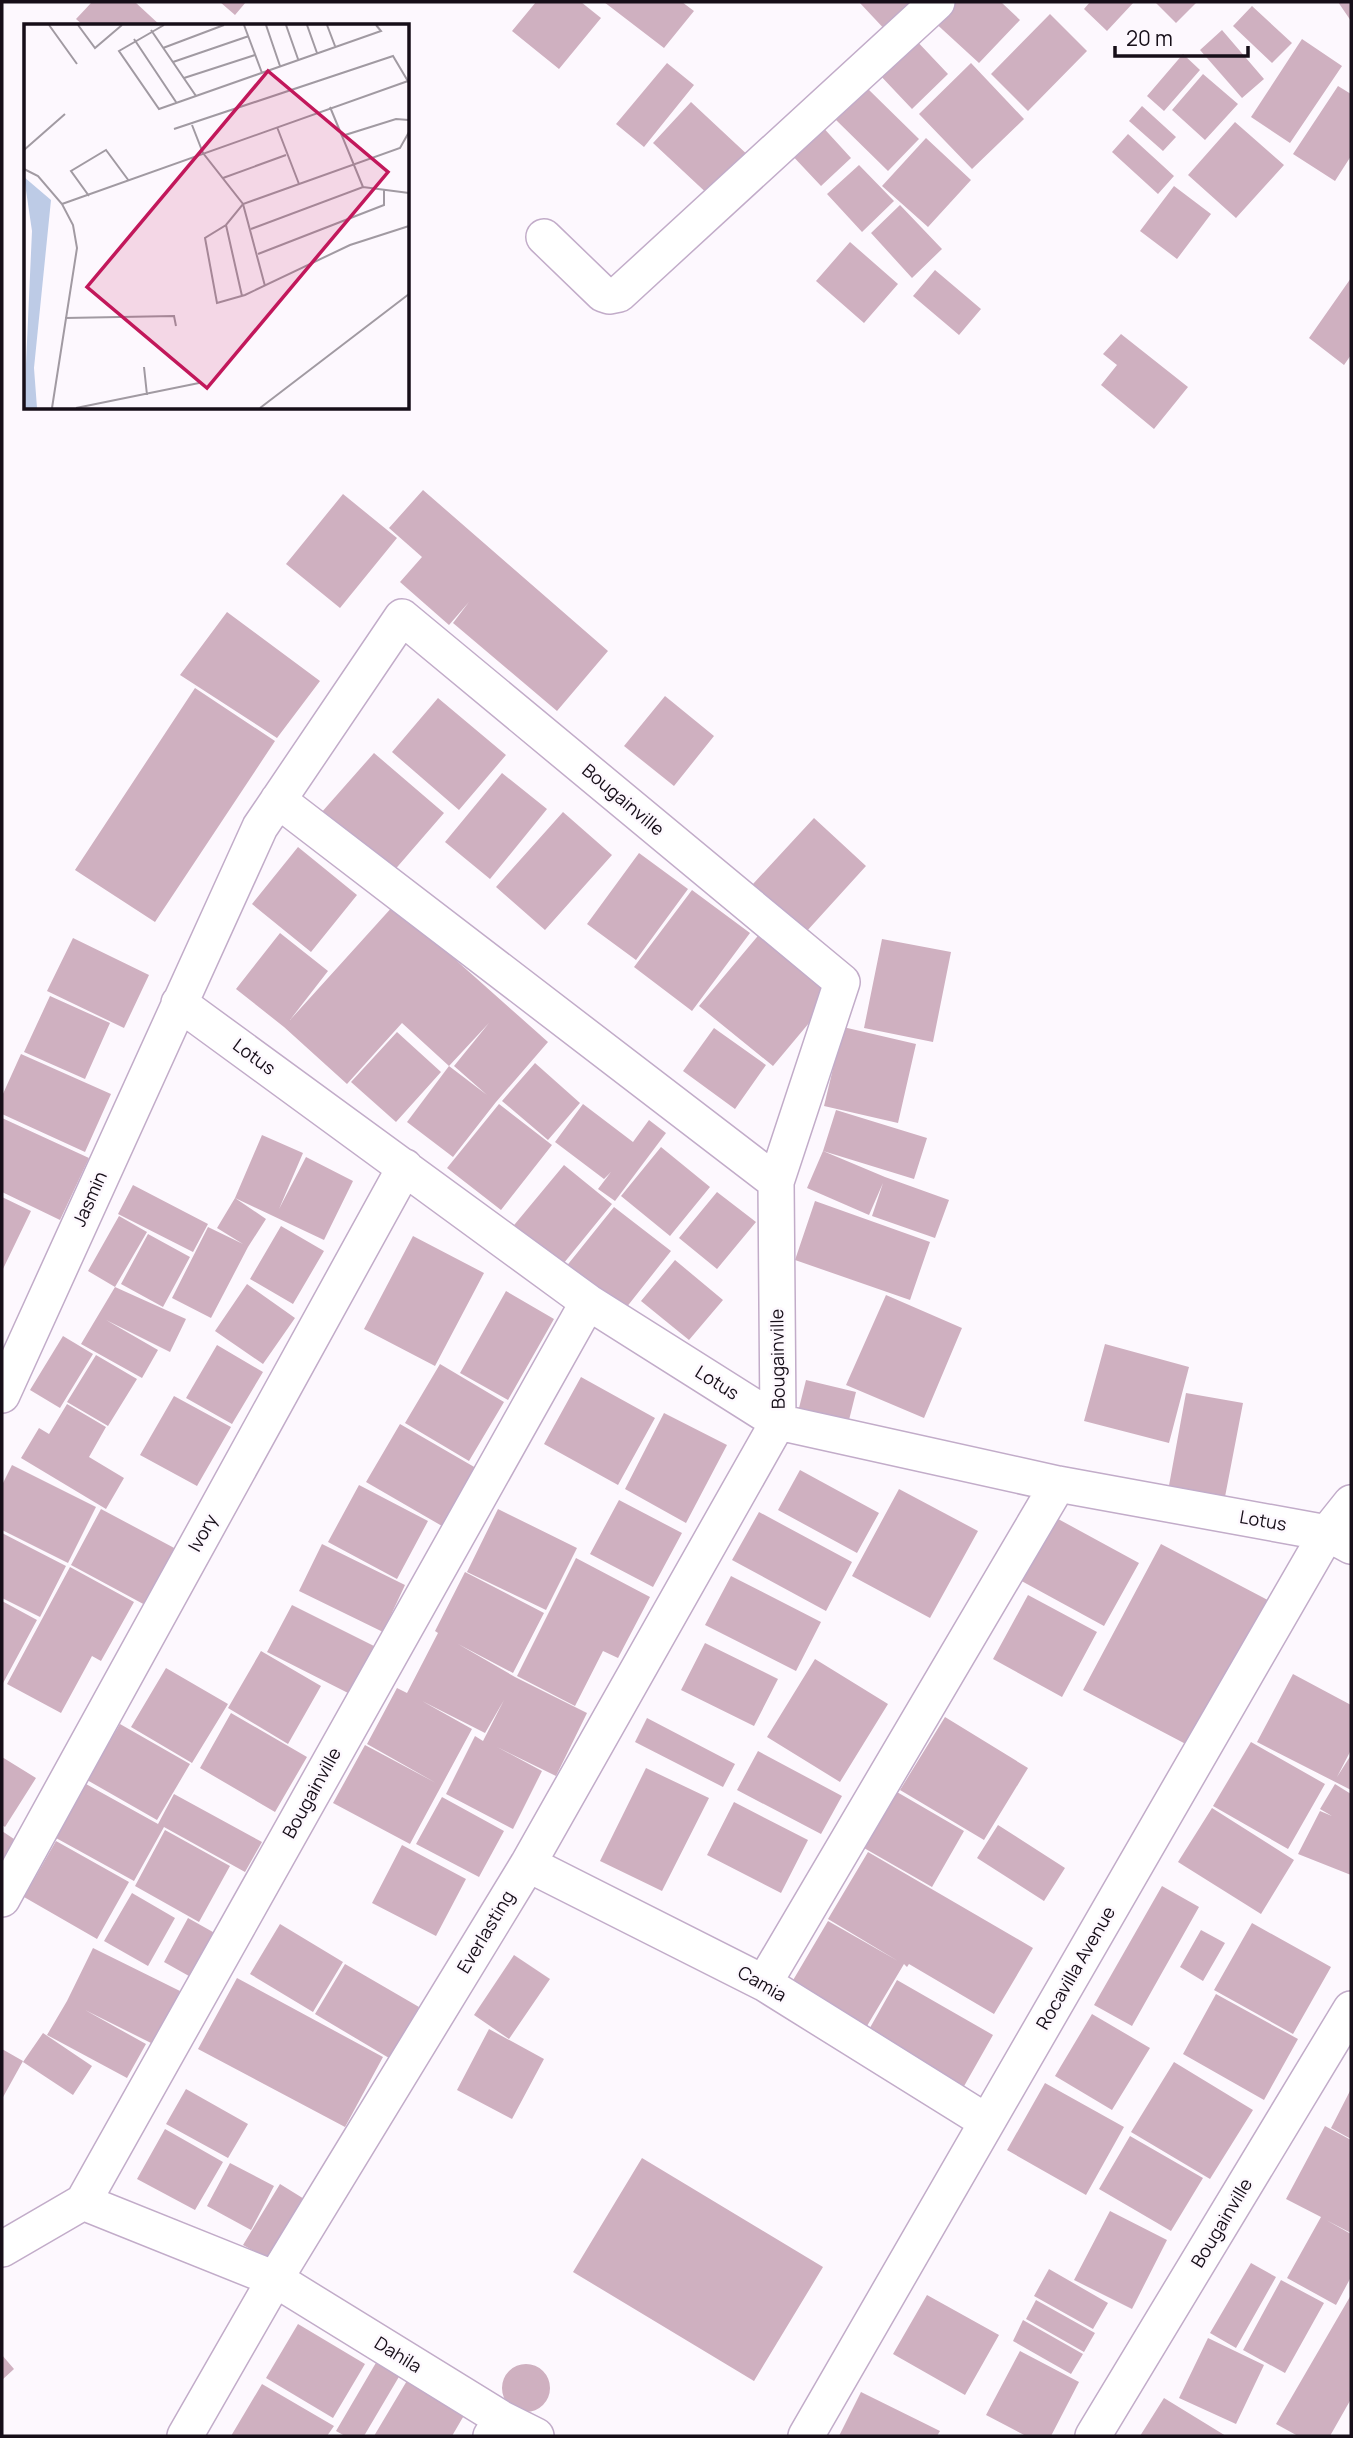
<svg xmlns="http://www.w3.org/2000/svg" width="1353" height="2438" viewBox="0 0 1353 2438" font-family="Manrope,sans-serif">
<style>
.building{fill:#cfb0c0}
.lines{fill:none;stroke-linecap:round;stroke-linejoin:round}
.minor-casing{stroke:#c2acc9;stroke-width:38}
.minor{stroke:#fff;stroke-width:35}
.labels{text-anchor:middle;stroke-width:5;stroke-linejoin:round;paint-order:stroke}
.street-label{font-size:18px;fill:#160e18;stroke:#fdf8fe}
.inset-road{fill:none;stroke:#a19aa2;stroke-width:2}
.view{fill:#c2185b;fill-opacity:0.15;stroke:#c2185b;stroke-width:3.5}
.inset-edge{fill:none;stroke:#160e18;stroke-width:3.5}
</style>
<rect width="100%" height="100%" fill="#fdf8fe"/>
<path class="building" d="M92 2H135L161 26H84L76 19Z
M220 2H246L235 15Z
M536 2H581L601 18 559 69 512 31Z
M604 2H682L694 11 664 48Z
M859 2H923L889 34Z
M948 2H1001L1020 20 979 63 931 19Z
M1090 2H1134L1107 31 1084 9Z
M1155 2H1197L1176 23Z
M1338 2H1351V21Z
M1252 6 1292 43 1272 63 1233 26Z
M1050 14 1087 51 1028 111 991 74Z
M1222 30 1264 79 1242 98 1200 50Z
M913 37 948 74 912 109 877 72Z
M1302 39 1342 66 1290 143 1251 117Z
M1183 54 1200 70 1164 111 1147 96Z
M667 63 694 85 644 147 616 124Z
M971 63 1024 119 972 169 919 114Z
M1203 74 1238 104 1205 140 1172 110Z
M1338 86 1351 94V156L1335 181 1293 154Z
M867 88 919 139 888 171 835 119Z
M691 102 751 158 713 199 653 143Z
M1142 106 1176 137 1163 151 1129 121Z
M1235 122 1284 165 1236 218 1188 175Z
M819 123 851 158 821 186 788 151Z
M1128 134 1174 176 1158 194 1112 152Z
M926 138 971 180 928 227 882 186Z
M859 165 894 201 862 232 827 194Z
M1174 186 1211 214 1177 259 1140 231Z
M900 205 942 249 912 278 871 233Z
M850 242 898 284 864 323 816 281Z
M935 270 981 309 959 335 913 296Z
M1351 278V355L1344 365 1309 338Z
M1121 334 1188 387 1154 429 1101 385 1117 365 1103 354Z
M423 490 608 651 557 711 453 623 469 602 449 625 400 582 422 557 389 528Z
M343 494 397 538 340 608 286 564Z
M227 612 320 681 277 738 180 675Z
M195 688 275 741 155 922 75 870Z
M665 696 714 736 674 786 624 746Z
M438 698 506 755 459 810 392 752Z
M374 753 444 813 392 873 321 813Z
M502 773 547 809 490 879 445 842Z
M563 812 612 855 545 930 496 887Z
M814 818 866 866 806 932 753 884Z
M298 847 357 895 311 952 252 904Z
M639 853 688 889 636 960 587 924Z
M692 890 750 933 692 1011 634 967Z
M394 905 548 1042 496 1102 453 1157 407 1122 449 1066 487 1095 454 1066 489 1023 449 1066 402 1023 347 1084 284 1027 236 989 280 933 328 971 290 1020Z
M762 931 835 992 773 1066 699 1006Z
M73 938 149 975 124 1028 47 991Z
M882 939 951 952 933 1042 864 1028Z
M50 996 110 1023 85 1079 24 1052Z
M843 1027 916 1044 898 1123 824 1106Z
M714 1028 766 1065 735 1109 683 1071Z
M397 1032 441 1072 396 1122 351 1082Z
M21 1054 111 1094 85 1152 2 1114V1096Z
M535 1063 580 1103 548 1140 502 1101Z
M499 1104 552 1145 501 1210 447 1168Z
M583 1104 633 1142 649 1120 666 1133 615 1201 598 1189 611 1172 604 1179 555 1142Z
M836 1110 927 1138 914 1179 823 1151 885 1177 949 1200 935 1238 872 1216 883 1183 869 1215 807 1188 823 1151Z
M2 1118 89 1158 60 1220 2 1192Z
M262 1135 303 1153 279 1209 306 1157 353 1181 324 1240 235 1198 266 1219 248 1247 211 1318 172 1298 208 1227 243 1244 217 1228 235 1198Z
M661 1147 710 1187 670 1236 621 1196Z
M564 1165 612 1204 559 1269 510 1230Z
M133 1185 208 1224 193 1252 118 1214Z
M717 1192 756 1222 717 1269 679 1238Z
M2 1197 31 1211 2 1271Z
M815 1201 930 1242 910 1300 795 1260Z
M614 1207 671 1251 622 1313 565 1268Z
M119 1216 147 1232 115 1287 88 1271Z
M281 1226 324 1251 293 1304 250 1279Z
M148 1234 190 1257 163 1307 121 1284Z
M413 1236 484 1273 435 1366 364 1329Z
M675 1260 723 1300 689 1340 641 1301Z
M247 1284 295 1318 263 1364 215 1331Z
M115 1287 186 1319 170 1352 106 1320 158 1350 142 1378 81 1344Z
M506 1291 554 1319 508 1400 460 1373Z
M886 1295 962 1328 924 1418 846 1385Z
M63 1336 93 1354 60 1408 30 1390Z
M1105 1344 1189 1367 1169 1443 1084 1421Z
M217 1345 263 1372 232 1424 186 1398Z
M96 1355 137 1379 108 1426 67 1402Z
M440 1364 504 1402 469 1461 405 1423Z
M581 1377 655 1418 618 1485 544 1444Z
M806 1380 856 1392 847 1428 797 1416Z
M1186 1393 1243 1403 1224 1502 1168 1491Z
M174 1396 231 1427 197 1486 140 1455Z
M67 1404 106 1427 89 1457 124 1478 106 1509 21 1458 39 1428 49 1434Z
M664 1413 727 1445 686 1523 625 1489Z
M400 1424 476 1468 442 1526 366 1482Z
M12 1465 96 1507 68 1563 2 1530V1485Z
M800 1470 879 1513 857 1553 778 1510Z
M359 1485 428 1521 397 1579 328 1542Z
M899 1489 978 1531 930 1618 852 1576Z
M619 1500 682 1533 653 1587 590 1554Z
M101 1509 178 1550 147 1606 71 1565Z
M498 1509 577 1548 546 1610 467 1572Z
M759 1512 852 1562 826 1611 732 1560Z
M1049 1514 1139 1563 1104 1626 1014 1577Z
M2 1533 66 1566 40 1617 2 1598Z
M322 1544 405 1585 383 1632 299 1591Z
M1161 1544 1277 1605 1199 1751 1083 1690Z
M576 1558 650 1597 618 1658 603 1651 575 1706 517 1676Z
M70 1567 134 1602 101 1661 92 1656 61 1713 7 1684Z
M465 1572 544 1613 513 1673 458 1644 515 1677 587 1713 556 1776 497 1747 542 1771 513 1829 446 1794 475 1736 483 1741 504 1700 485 1733 422 1701 472 1729 410 1844 333 1803 365 1745 436 1783 367 1744 397 1688 407 1693 438 1633 435 1631Z
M731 1576 821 1622 796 1671 705 1625Z
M1028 1595 1097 1632 1062 1697 993 1659Z
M2 1601 37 1620 2 1685Z
M292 1605 376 1647 352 1695 267 1652Z
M705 1643 778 1679 754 1726 681 1690Z
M261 1651 321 1686 288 1744 228 1708Z
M815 1659 888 1704 840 1782 767 1737Z
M166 1668 228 1704 192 1763 131 1727Z
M1293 1674 1351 1705V1750L1337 1777 1351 1755V1790L1257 1742Z
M231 1713 307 1757 275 1812 200 1768Z
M945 1717 1028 1768 984 1840 900 1790Z
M647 1718 735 1764 723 1787 635 1742Z
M120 1724 190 1764 157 1820 87 1780Z
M1251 1742 1325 1784 1288 1849 1213 1806Z
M758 1751 842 1796 821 1834 737 1790Z
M2 1757 36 1778 5 1827 2 1825Z
M646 1768 709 1798 662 1891 600 1861Z
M86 1784 158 1824 174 1794 262 1842 245 1872 164 1827 134 1881 56 1838Z
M1335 1784 1351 1794V1875L1298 1854 1320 1811 1332 1816 1320 1809Z
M897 1792 964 1831 932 1887 864 1848Z
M442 1797 504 1831 479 1877 416 1844Z
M734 1802 808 1840 781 1893 707 1855Z
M1212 1808 1294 1860 1261 1914 1178 1862Z
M998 1825 1065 1868 1044 1901 977 1858Z
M165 1830 230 1866 199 1922 135 1886Z
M2 1831 17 1841 2 1864Z
M56 1841 129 1882 97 1939 24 1897Z
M402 1845 466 1879 436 1936 372 1903Z
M868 1852 1033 1948 994 2014 909 1964 907 1967 904 1964 864 2031 789 1987 828 1921 898 1961 828 1919Z
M1162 1886 1199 1907 1132 2026 1094 2005Z
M132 1893 175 1918 148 1966 104 1941Z
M188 1918 220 1936 196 1980 164 1962Z
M1252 1923 1331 1967 1293 2034 1214 1990Z
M280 1924 343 1962 313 2012 250 1974Z
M1201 1930 1225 1943 1203 1981 1180 1967Z
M93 1948 180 1991 153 2044 85 2010 146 2044 127 2078 47 2035 67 2001Z
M514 1955 550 1979 509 2039 474 2015Z
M345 1964 419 2007 389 2058 315 2014Z
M237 1978 383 2057 345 2127 198 2049Z
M897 1980 993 2035 963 2088 867 2033Z
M1216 1994 1298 2039 1264 2100 1183 2054Z
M1092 2014 1150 2048 1112 2110 1055 2076Z
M489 2029 544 2059 512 2119 457 2090Z
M43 2033 92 2066 73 2095 23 2062Z
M2 2049 23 2061 2 2099Z
M1174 2062 1253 2110 1210 2179 1131 2132Z
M1045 2083 1124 2127 1086 2195 1007 2150Z
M186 2089 248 2124 228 2158 166 2124Z
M1351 2089V2139L1331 2128Z
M1325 2126 1351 2140V2233L1326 2220 1351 2234V2277L1336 2305 1287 2278 1321 2217 1286 2199Z
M165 2129 223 2162 195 2210 137 2179Z
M1130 2136 1203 2178 1171 2231 1099 2189Z
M642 2158 823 2267 754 2381 573 2272Z
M230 2163 274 2186 251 2230 207 2206Z
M280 2184 309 2202 273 2262 243 2245Z
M1110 2211 1167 2240 1132 2309 1074 2280Z
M1251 2263 1276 2277 1236 2348 1210 2333Z
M1049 2269 1108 2303 1093 2329 1034 2296Z
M1281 2280 1324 2303 1285 2373 1243 2350Z
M927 2295 999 2335 965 2395 893 2354Z
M1351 2295V2399L1330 2436H1298L1276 2424Z
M1036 2300 1095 2333 1084 2352 1026 2319Z
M1023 2320 1083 2354 1071 2374 1013 2341Z
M298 2324 365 2364 333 2418 266 2378Z
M1208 2338 1264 2365 1236 2424 1179 2398Z
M1020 2351 1079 2382 1051 2436H1026L986 2415Z
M2 2355 14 2369 2 2380Z
M377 2361 400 2375 364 2436H345L336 2431Z
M502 2388a24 24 0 1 1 48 0a24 24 0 1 1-48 0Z
M408 2379 466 2412 452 2436H374Z
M262 2384 334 2426 327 2436H231Z
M861 2392 940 2431 937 2436H839Z
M1164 2398 1226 2436H1140Z"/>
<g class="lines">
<defs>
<path id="minor" d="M544 237 603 294 609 296 619 294 937 2
M278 800 776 1182
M179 1003 588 1302 778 1422 1058 1484 1327 1533 1351 1546
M2 1395 260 827 402 617 842 982 776 1182 778 1422 528 1864 275 2279 185 2436
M528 1864 764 1983 987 2122
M2 1899 405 1167
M764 1983 1058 1484
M83 2202 275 2279 502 2419 491 2436
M2 2249 83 2202 588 1302
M502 2419 536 2436
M806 2436 1327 1533 1351 1503
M1093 2436 1351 2009"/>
</defs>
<use href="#minor" class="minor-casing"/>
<use href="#minor" class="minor"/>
</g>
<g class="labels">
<g class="street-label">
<text transform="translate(623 800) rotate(40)" y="6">Bougainville</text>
<text transform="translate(254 1057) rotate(36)" y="6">Lotus</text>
<text transform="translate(90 1199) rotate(-66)" y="6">Jasmin</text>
<text transform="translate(778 1359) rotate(-91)" y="6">Bougainville</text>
<text transform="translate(717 1383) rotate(32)" y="6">Lotus</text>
<text transform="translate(1263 1521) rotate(10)" y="6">Lotus</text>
<text transform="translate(203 1533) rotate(-61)" y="6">Ivory</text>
<text transform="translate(312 1793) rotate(-61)" y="6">Bougainville</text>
<text transform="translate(486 1932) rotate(-59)" y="6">Everlasting</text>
<text transform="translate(1076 1968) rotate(-60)" y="6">Rocavilla Avenue</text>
<text transform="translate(762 1984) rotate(30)" y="6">Camia</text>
<text transform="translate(1222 2223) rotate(-59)" y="6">Bougainville</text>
<text transform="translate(398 2355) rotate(32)" y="6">Dahila</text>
</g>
</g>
<g transform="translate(24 24)">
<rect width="385" height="385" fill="#fdf8fe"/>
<path d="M0 153 27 176 10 344 13 384H0L8 207Z" fill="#bdcbe6"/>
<path class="inset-road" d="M25 1 53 40M54 1 71 24 98 1M140 1 95 27 135 85 357 7 352 1M220 1 238 49M242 1 256 42M262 1 274 35M283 1 293 29M303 1 311 22M127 6 172 72M110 15 152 78M139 24 200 1M149 38 225 12M160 54 231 31M306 83 318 112M168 101 179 129 219 180 241 262M253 103 275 160M150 105 369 32 385 59M385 108 376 124 219 180 202 201 181 214 193 279 221 271 326 221 385 202M0 126 41 90M0 145 14 152 38 180 49 201 53 224 28 384M199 154 262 131M339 163 318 112 372 95 385 96M65 172 47 147 82 126 105 157M38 180 384 57M202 201 218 272M227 205 339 163 385 169M234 230 360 181V166M41 294 150 292 152 302M120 343 123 371M52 384 175 359M236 384 385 270"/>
<path class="view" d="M244 47 364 148 183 364 63 263Z"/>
<rect width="385" height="385" class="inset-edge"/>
</g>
<rect width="1353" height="2438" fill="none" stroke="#160e18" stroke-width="7"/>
<path d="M1115 46v10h133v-10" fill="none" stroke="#160e18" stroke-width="3.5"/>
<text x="1126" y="46" font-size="21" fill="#160e18" stroke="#fdf8fe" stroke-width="5" paint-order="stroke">20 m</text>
</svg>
